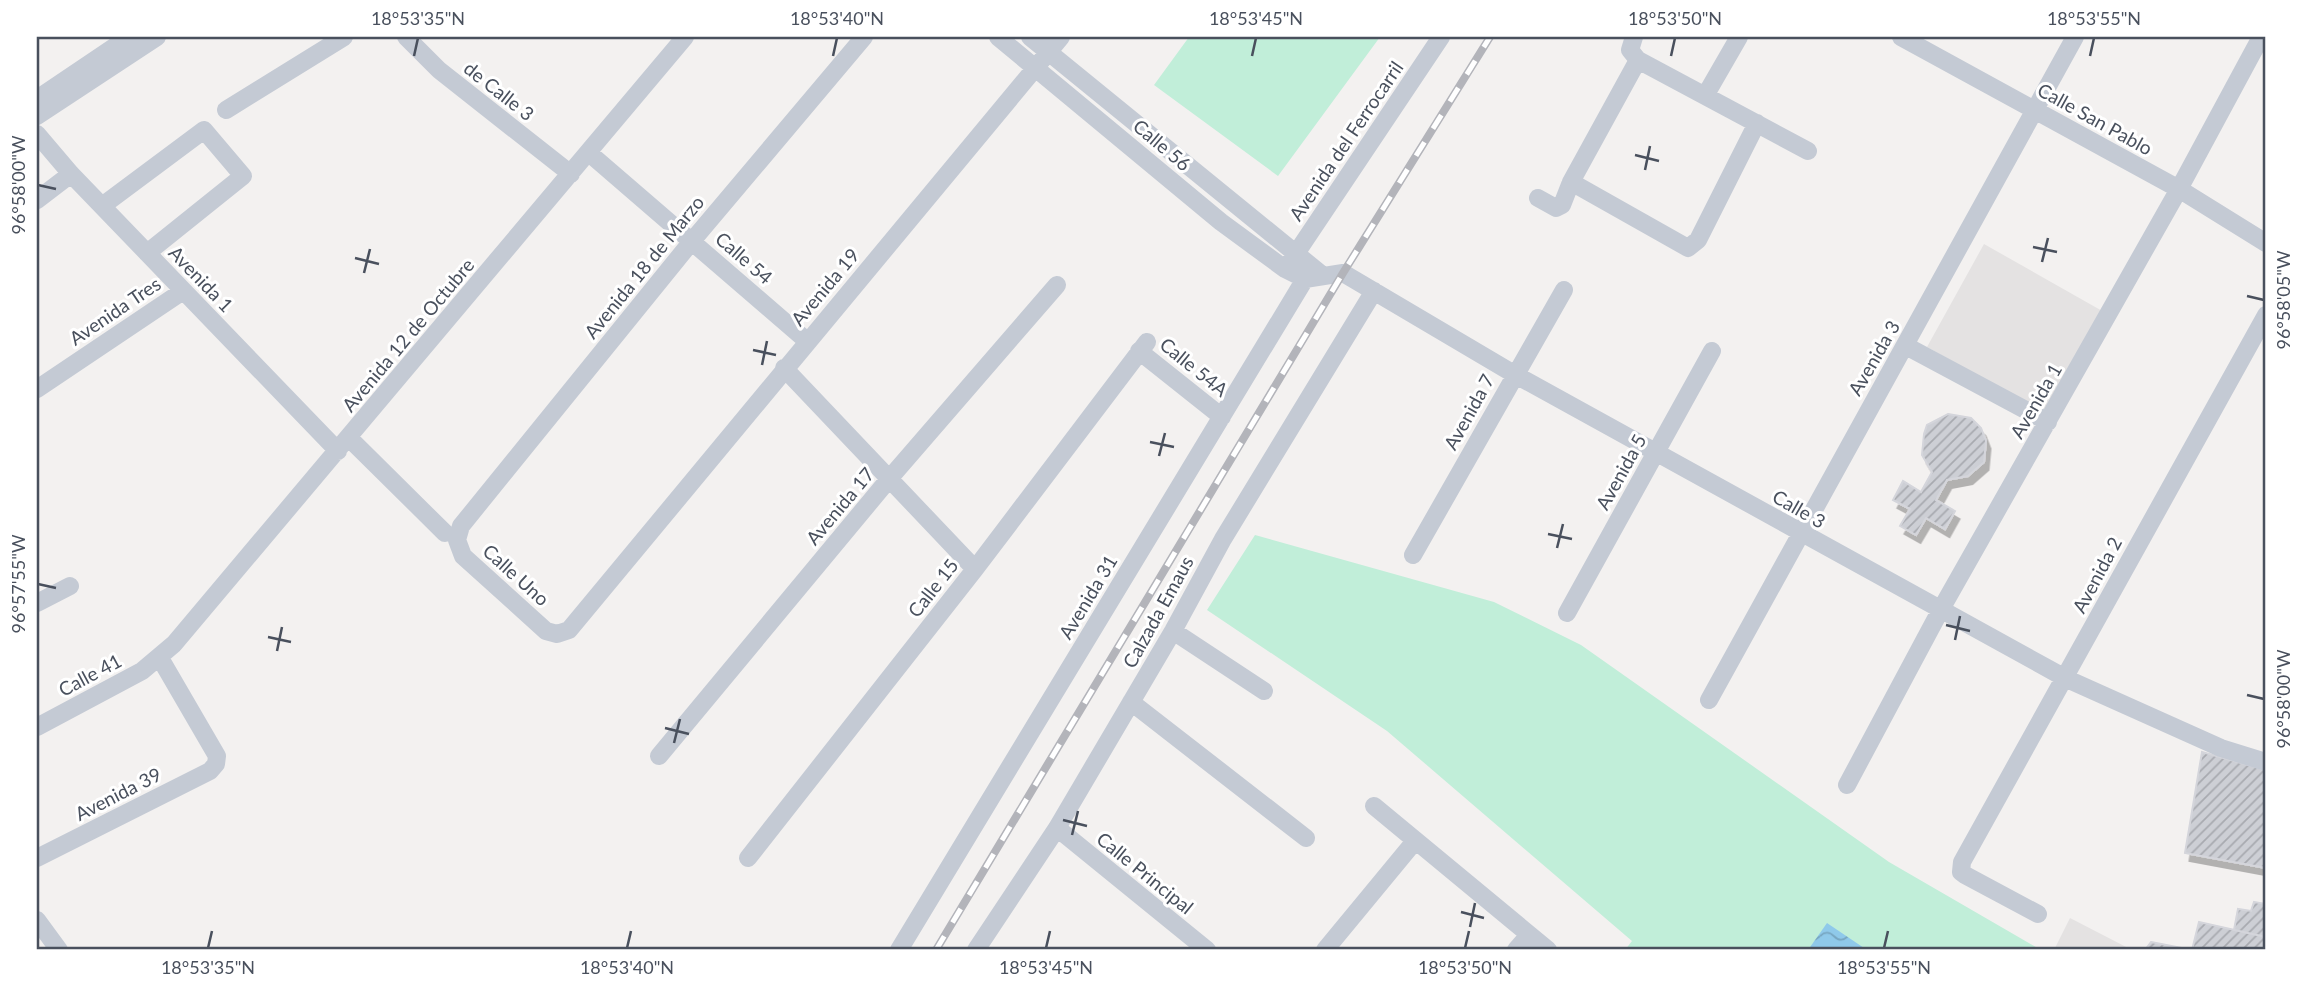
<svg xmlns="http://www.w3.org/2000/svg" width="2303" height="987" viewBox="0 0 2303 987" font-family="Lato,sans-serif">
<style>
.education{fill:#e4e2e2}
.park{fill:#c1eed9}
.water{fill:url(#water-waves)}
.building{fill:url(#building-hatch);stroke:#d4d5db;stroke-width:2;filter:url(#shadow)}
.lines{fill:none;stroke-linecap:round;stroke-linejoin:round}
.minor{stroke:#c4cad4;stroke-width:18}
.rail-casing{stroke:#b3b4ba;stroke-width:8}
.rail{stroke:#fff;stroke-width:5;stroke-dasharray:16;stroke-linecap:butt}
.ticks{fill:none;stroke:#49505d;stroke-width:2.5}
.labels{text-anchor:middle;stroke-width:6;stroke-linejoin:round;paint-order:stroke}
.street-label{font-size:19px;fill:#49505d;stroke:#fff}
.neatline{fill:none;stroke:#49505d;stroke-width:2.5}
.ticks-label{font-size:18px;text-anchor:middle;fill:#49505d}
</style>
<defs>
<pattern id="water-waves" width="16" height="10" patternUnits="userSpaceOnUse" patternTransform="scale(1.75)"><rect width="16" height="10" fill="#8fc9ea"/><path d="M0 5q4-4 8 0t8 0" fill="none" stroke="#77a6c1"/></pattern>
<pattern id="building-hatch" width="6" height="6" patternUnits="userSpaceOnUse" patternTransform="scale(1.75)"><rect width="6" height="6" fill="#cdcfd5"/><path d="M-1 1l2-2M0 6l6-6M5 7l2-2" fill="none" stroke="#a8aab0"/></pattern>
<filter id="shadow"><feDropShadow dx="4.5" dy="8" stdDeviation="0" flood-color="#0004"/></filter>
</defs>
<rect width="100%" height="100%" fill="#f3f1f0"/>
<path class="education" d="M1984 244 2104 312 2047 414 1927 347Z
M2070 918 2132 950H2054Z"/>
<path class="park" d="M1189 37H1380L1278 176 1154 85Z
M1255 535 1494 602 1581 645 1889 862 2041 950H1625L1632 941 1387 731 1207 610Z"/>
<path class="water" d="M1827 923 1867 950H1808Z"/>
<path class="building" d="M1948 414 1971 418 1981 428 1986 441 1984 462 1968 476 1947 480 1936 500 1955 511 1945 529 1926 518 1916 535 1900 526 1910 509 1893 500 1903 481 1921 492 1932 472 1922 455 1924 434 1927 425Z
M2202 752 2266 770V868L2185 853Z
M2254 902 2266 904V937L2234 930 2238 909 2251 911Z
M2199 922 2266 937V950H2192Z
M2151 942 2192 950H2193H2145Z"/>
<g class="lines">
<path class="minor" d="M406 37 439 70 571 174
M864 37 692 241 461 526 457 540 463 556 546 631 557 634 569 630 1061 37
M998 37 1221 222 1285 269 1305 279 1343 273 1514 374 2067 679 2221 748 2266 762
M1030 37 1321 274
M1634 37 1630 50 1638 60 1808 151
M1901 37 2179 189 2266 243
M1705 96 1739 37
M37 99 129 37
M226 110 344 37
M37 116 157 37
M37 134 71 174 338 451
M589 153 807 341
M1571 182 1688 248 1698 240 1757 123
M1538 198 1556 208 1562 205 1571 182 1638 60
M37 200 71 174
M102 206 204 130 243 176 147 253
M1291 261 1441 37
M1906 346 2048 422
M1139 351 1222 417
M784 368 975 569
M37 389 183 291
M349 438 445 533
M1413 555 1564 290
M37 603 70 586
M1567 613 1712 351
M1173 631 1264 691
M1709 700 2075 37
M1131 702 1306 838
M37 727 142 671 174 644 685 37
M659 756 889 479 1057 285
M1847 785 1940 611 2179 189 2261 37
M1374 806 1548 950
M1057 828 1207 950
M37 858 210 771 216 764 217 756 160 658
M748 858 975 569 1147 342
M2038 914 1965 875 1961 872 1962 862 2266 315
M37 920 59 950
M899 950 1311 269
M976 950 1057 828 1173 631 1223 539 1374 291
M1325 950 1415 841
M1516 950 1529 935"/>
<defs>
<path id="rail" d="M936 950 1343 273 1490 37"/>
</defs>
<use href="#rail" class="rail-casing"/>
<use href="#rail" class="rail"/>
</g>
<path class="ticks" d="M414 56 418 38M833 56 837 38M1252 56 1256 38M1671 56 1675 38M2090 56 2094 38M1635 155 1659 161M1645 170 1650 146M38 185 56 189M2033 247 2057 252M355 258 379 264M2042 262 2048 238M364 273 370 249M2247 296 2264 300M753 350 776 355M762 365 767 341M1150 442 1174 447M1159 456 1165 433M1548 534 1572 539M1557 548 1563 524M38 584 56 588M1946 625 1970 631M268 637 291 642M1955 640 1960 616M277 651 282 627M2247 695 2264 699M665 728 689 734M674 743 680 719M1063 820 1087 826M1072 835 1078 811M1461 912 1484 918M1470 927 1475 903M208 948 212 931M627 948 631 931M1046 948 1050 931M1465 948 1469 931M1884 948 1888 931"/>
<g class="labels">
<g class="street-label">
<text transform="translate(499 91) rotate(38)" y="7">de Calle 3</text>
<text transform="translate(2095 119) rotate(29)" y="7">Calle San Pablo</text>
<text transform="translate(1346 141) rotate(-56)" y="7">Avenida del Ferrocarril</text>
<text transform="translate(1162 145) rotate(40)" y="7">Calle 56</text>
<text transform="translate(744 258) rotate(41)" y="7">Calle 54</text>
<text transform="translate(644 267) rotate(-51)" y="7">Avenida 18 de Marzo</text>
<text transform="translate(201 279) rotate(46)" y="7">Avenida 1</text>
<text transform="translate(825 287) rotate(-50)" y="7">Avenida 19</text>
<text transform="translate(115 311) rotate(-34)" y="7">Avenida Tres</text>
<text transform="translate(408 335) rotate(-50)" y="7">Avenida 12 de Octubre</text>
<text transform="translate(1874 358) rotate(-60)" y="7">Avenida 3</text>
<text transform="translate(1194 367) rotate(39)" y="7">Calle 54A</text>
<text transform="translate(2036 401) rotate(-60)" y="7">Avenida 1</text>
<text transform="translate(1469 412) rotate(-61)" y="7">Avenida 7</text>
<text transform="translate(1621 472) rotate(-61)" y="7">Avenida 5</text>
<text transform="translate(840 506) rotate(-50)" y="7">Avenida 17</text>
<text transform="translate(1799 509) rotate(30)" y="7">Calle 3</text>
<text transform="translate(516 575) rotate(42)" y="7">Calle Uno</text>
<text transform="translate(2097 575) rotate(-62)" y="7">Avenida 2</text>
<text transform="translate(933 588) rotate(-52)" y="7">Calle 15</text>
<text transform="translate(1088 597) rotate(-59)" y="7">Avenida 31</text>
<text transform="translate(1158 612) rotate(-61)" y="7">Calzada Emaus</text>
<text transform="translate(90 675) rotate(-28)" y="7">Calle 41</text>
<text transform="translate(118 794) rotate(-27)" y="7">Avenida 39</text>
<text transform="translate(1145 873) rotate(39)" y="7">Calle Principal</text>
</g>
</g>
<rect width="2303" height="987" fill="none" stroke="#ffffff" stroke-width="77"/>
<rect x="38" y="38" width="2226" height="910" class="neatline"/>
<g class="ticks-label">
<text x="418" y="25">18°53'35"N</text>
<text x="837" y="25">18°53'40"N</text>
<text x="1256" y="25">18°53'45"N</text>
<text x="1675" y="25">18°53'50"N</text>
<text x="2094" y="25">18°53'55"N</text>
<text transform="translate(19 185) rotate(-90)" y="6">96°58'00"W</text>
<text transform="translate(2284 300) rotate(-90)" y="6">96°58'05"W</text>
<text transform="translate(19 584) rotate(-90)" y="6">96°57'55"W</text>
<text transform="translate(2284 699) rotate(-90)" y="6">96°58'00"W</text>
<text x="208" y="974">18°53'35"N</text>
<text x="627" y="974">18°53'40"N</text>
<text x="1046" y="974">18°53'45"N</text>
<text x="1465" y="974">18°53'50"N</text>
<text x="1884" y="974">18°53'55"N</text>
</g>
</svg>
